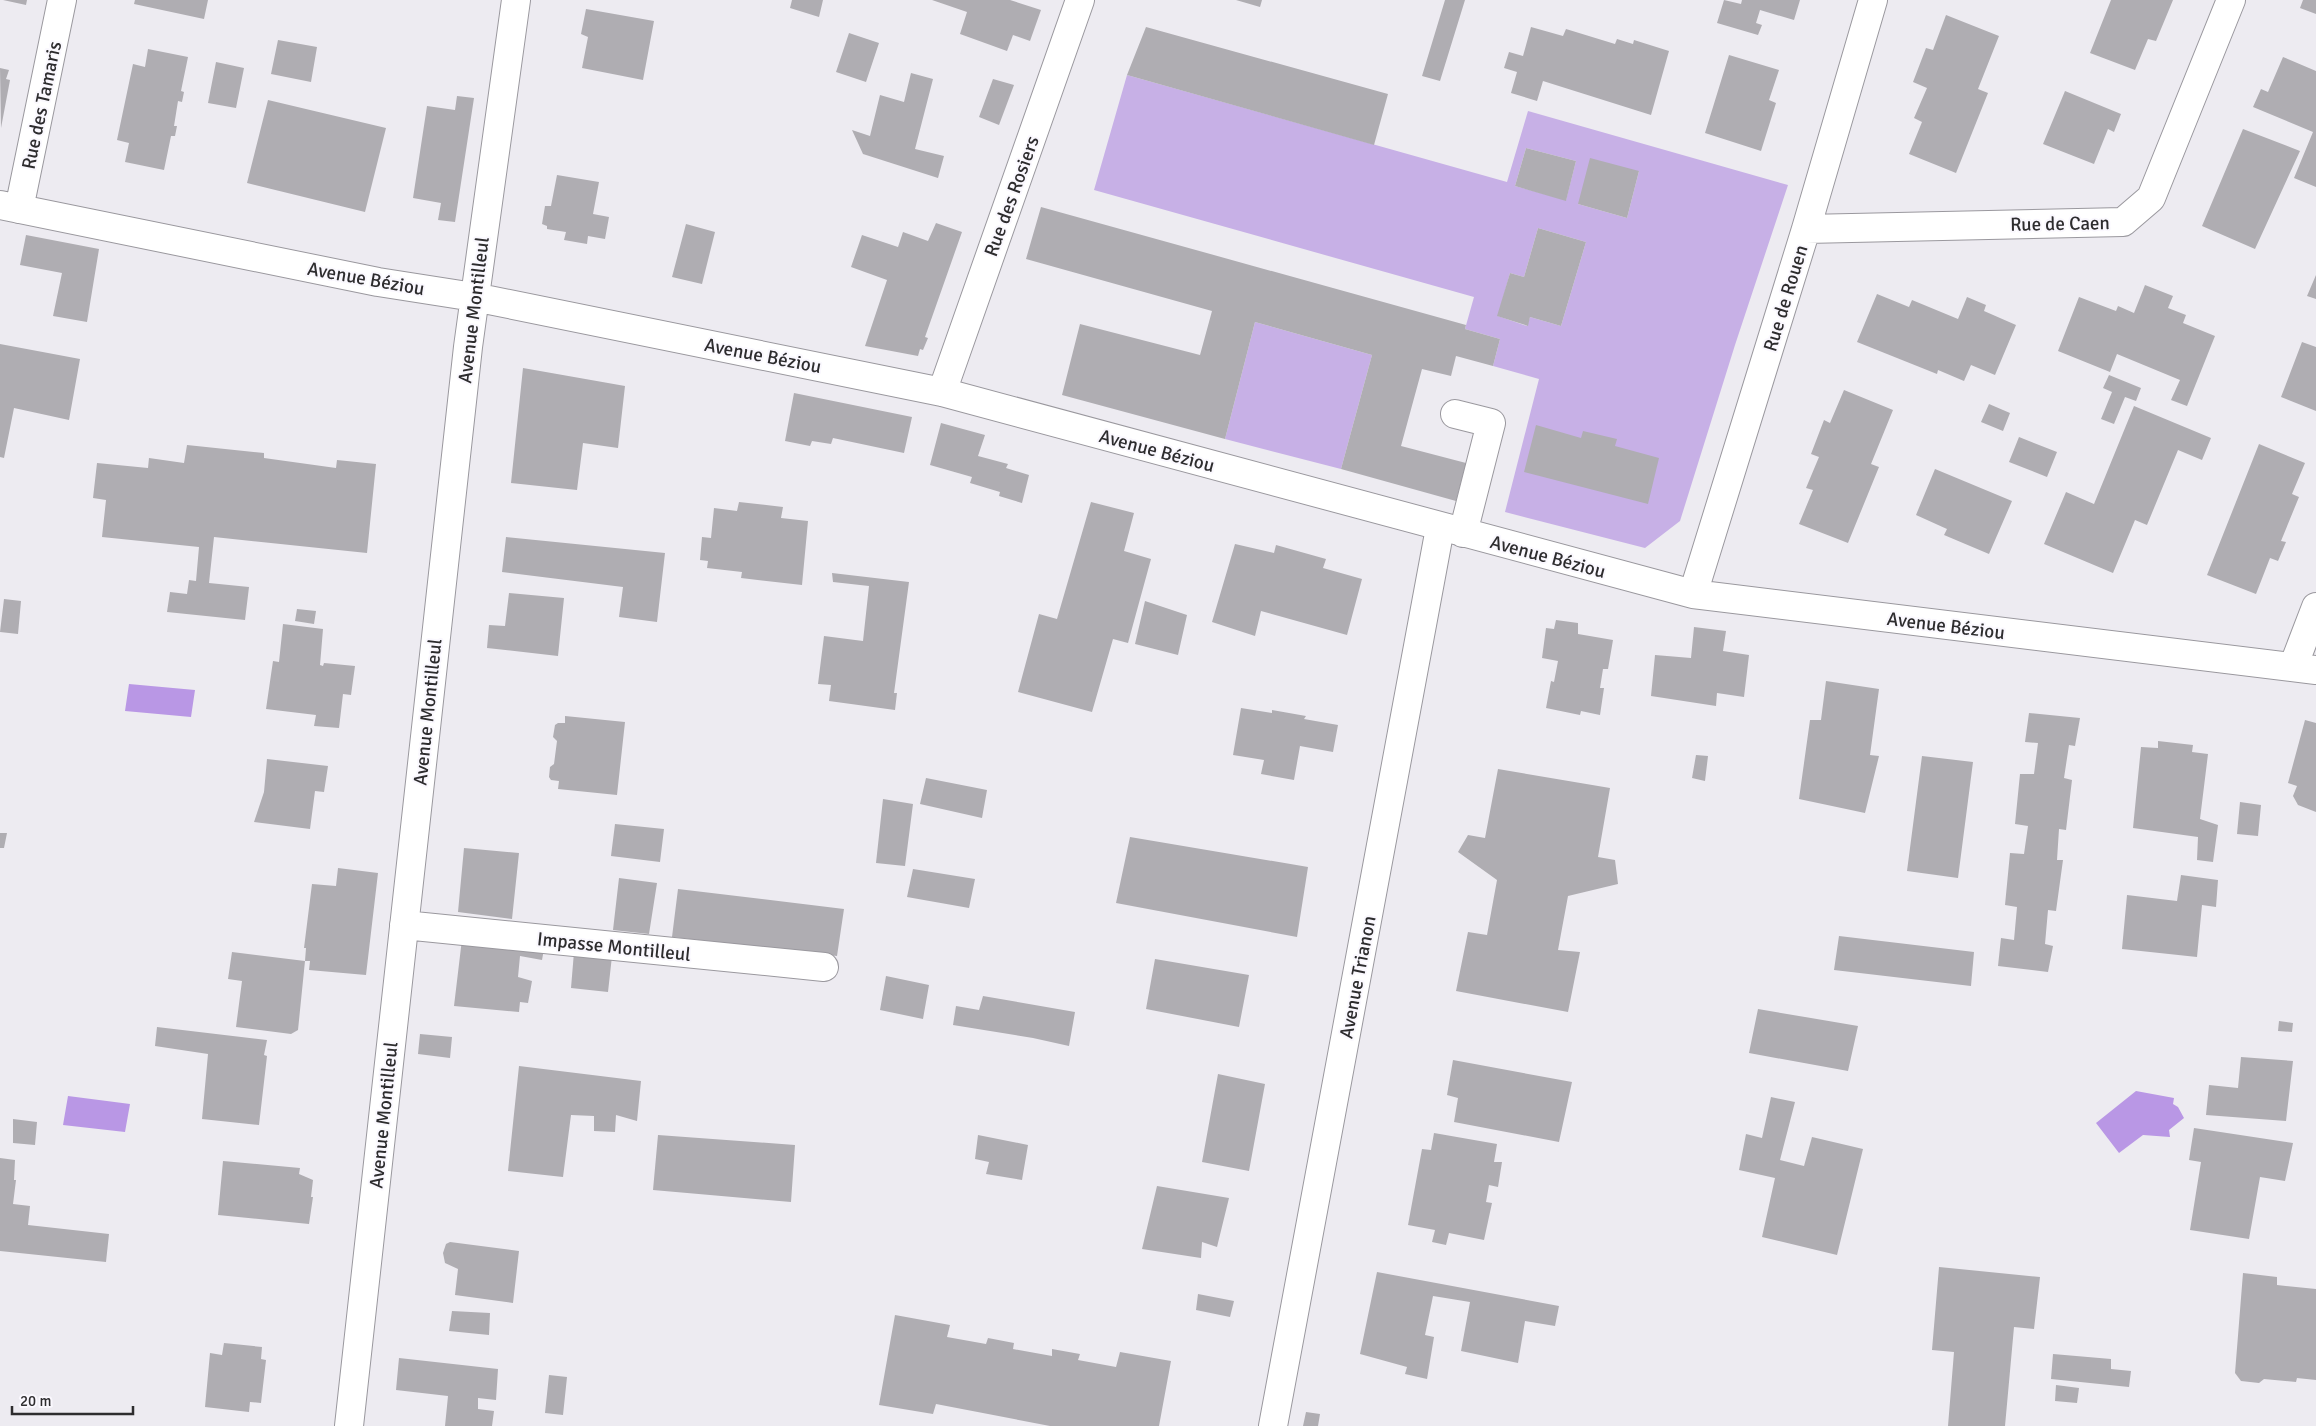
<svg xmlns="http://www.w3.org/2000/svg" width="2316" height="1426" viewBox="0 0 2316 1426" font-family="Signika,sans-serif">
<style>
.green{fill:#c7b0e6;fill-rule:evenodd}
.water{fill:#b997e5}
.building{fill:#afadb2}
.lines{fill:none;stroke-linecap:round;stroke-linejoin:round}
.minor-casing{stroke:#9a989e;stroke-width:30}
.minor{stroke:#fff;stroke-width:28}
.labels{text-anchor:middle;stroke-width:4;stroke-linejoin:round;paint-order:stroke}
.street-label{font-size:19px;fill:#2d2c2e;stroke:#faf8fe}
</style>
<rect width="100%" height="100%" fill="#edebf1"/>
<path class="green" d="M1127 75 1507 182 1528 111 1788 185 1735 345 1680 521 1645 548 1505 512 1539 379 1493 366 1500 339 1465 329 1474 297 1094 190ZM1526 148 1576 161 1566 200 1515 186ZM1639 171 1627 218 1578 204ZM1538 228 1586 242 1561 326 1530 317 1527 326 1498 316 1510 273 1524 277Z
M1255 322 1372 355 1341 469 1225 439Z"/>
<path class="water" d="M129 684 195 690 191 717 125 711Z
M2136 1091 2174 1098 2173 1104 2178 1107 2184 1118 2169 1130 2170 1137 2143 1135 2119 1153 2096 1123Z
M68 1096 130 1104 125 1132 63 1125Z"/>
<path class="building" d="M3 0H27L26 5Z
M135 0H208L204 19 134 4Z
M792 0H823L819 17 790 8Z
M932 0H1010L1041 10 1030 41 1013 35 1007 51 960 34 967 12Z
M1236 0H1262L1260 7Z
M1445 0H1465L1440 81 1422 76Z
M1724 0 1741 4 1742 0H1800L1794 20 1760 10 1756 23 1762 25 1758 35 1717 23Z
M2111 0H2173L2156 41 2148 39 2135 70 2090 53Z
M2303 0H2316V14L2300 8Z
M586 9 654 21 643 80 582 68 588 37 581 34Z
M1946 15 1999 36 1978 89 1988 93 1956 173 1909 154 1922 122 1914 118 1927 88 1913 82 1926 48 1933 50Z
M1146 27 1388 94 1374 145 1127 75Z
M1531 27 1563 36 1566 29 1615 44 1617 39 1633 44 1634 40 1669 51 1651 115 1543 81 1537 101 1511 93 1517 72 1504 68 1509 52 1523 56Z
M849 33 879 43 866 82 836 72Z
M278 40 317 47 311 82 271 74Z
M148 49 188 57 181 91 184 92 182 102 178 101 174 126H177L175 136H171L164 170 125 162 129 143 117 140 133 64 145 67Z
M1729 55 1779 70 1769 100 1776 103 1761 151 1705 133Z
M2283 57 2316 71V187L2294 178 2313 132 2253 107 2261 89 2268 92Z
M216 62 244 68 236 108 208 103Z
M0 68 9 70 6 79 10 80 1 128Z
M911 73 933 79 915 149 944 156 938 178 863 154 852 130 870 136 880 95 904 102Z
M993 79 1014 85 999 125 979 117Z
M2065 91 2121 114 2114 132 2108 129 2094 164 2043 144Z
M457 96 474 98 455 222 438 220 441 203 413 198 427 106 455 110Z
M268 100 386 128 365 212 247 183Z
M2243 129 2300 151 2255 249 2202 226Z
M1526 148 1576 161 1566 201 1515 186Z
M1590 158 1639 171 1627 218 1578 204Z
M557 175 599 182 593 214 609 217 605 239 588 236 587 244 564 240 566 232 547 229V226L542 224 545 206H551Z
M1041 207 1466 325 1465 329 1500 339 1493 366 1456 356 1451 376 1422 369 1401 446 1466 463 1456 501 1341 469 1372 355 1255 322 1225 439 1062 395 1080 324 1200 355 1212 311 1026 259Z
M936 223 962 232 925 337 928 338 923 350 920 349 918 356 865 346 887 280 851 267 862 235 898 247 903 232 928 241Z
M686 224 715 232 702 284 672 277Z
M1538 228 1586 242 1561 326 1530 317 1528 326 1497 316 1510 273 1524 277Z
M26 235 99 249 87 322 53 316 62 273 20 265Z
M2316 275V299L2307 296Z
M2145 285 2173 296 2168 308 2186 315 2183 323 2215 336 2187 406 2171 400 2180 380 2117 354 2110 372 2058 351 2079 297 2116 311 2118 306 2134 313Z
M1877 294 1909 307 1912 300 1958 319 1967 297 1986 305 1984 311 2016 325 1995 375 1971 365 1964 381 1938 370 1937 374 1857 342Z
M2302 342 2316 347V411L2281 397Z
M0 344 80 359 69 420 14 408 4 458 0 457Z
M523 368 625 386 618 448 583 443 577 490 511 483Z
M2109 375 2141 388 2136 401 2125 397 2114 424 2101 419 2112 392 2103 388Z
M1844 390 1893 410 1871 464 1879 467 1848 543 1799 524 1813 490 1806 488 1819 457 1811 454 1824 420 1830 423Z
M794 393 912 417 904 453 833 438 831 444 812 441 810 446 785 441Z
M1989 404 2010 413 2003 431 1981 422Z
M2134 406 2211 438 2202 460 2178 450 2147 525 2135 520 2113 573 2044 544 2066 492 2094 504Z
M941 423 985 435 978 456 1008 464 1006 468 1029 475 1022 503 999 496 1000 492 970 483 972 477 930 465Z
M1536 425 1581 438 1583 431 1617 439 1615 446 1659 458 1648 504 1524 472Z
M2019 437 2057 452 2047 477 2009 462Z
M2259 444 2305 463 2292 494 2299 497 2281 541 2286 542 2278 561 2270 558 2256 594 2207 575Z
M187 445 264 453V458L336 468 337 460 376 464 367 553 214 537 209 583 249 587 245 620 167 612 170 592 187 594 189 580 196 581 199 547 102 537 106 500 93 498 97 463 148 468 149 458 184 463Z
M1935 469 2012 501 1989 554 1944 535 1947 529 1916 515Z
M739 502 783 507 781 518 808 521 802 585 741 578 742 572 707 568 708 561 700 560 702 537 711 538 714 508 737 511Z
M1091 502 1134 513 1124 551 1151 559 1128 643 1113 639 1092 712 1018 692 1039 614 1057 619Z
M506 537 665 553 657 622 619 617 623 587 502 572Z
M1235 544 1274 553 1276 545 1326 559 1323 568 1362 579 1347 635 1261 611 1255 636 1212 622Z
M832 573 909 582 894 693H897L895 710 829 701 831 685 818 684 824 636 863 641 869 586 833 582Z
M509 593 564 598 558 656 487 648 489 625 505 626Z
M4 599 21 601 18 634 0 632Z
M1145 601 1187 615 1178 655 1135 644Z
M297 609 316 611 314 624 295 621Z
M1556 620 1578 623V634L1613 640 1608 669H1603L1600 688H1604L1600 715 1581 711 1580 715 1546 708 1551 681 1554 682 1558 661 1542 658 1546 628 1554 629Z
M283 624 323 629 320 665 323 666 324 663 355 666 351 695 343 694 339 728 314 726 316 715 266 709 273 661 279 662Z
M1694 627 1726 631 1723 651 1749 655 1744 697 1717 693 1716 706 1651 696 1655 655 1691 658Z
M1826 681 1879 689 1870 755 1879 756 1865 813 1799 799 1810 720H1821Z
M1241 708 1272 713V710L1306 716 1304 719 1338 725 1333 752 1300 746 1294 780 1261 774 1264 760 1233 755Z
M2029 713 2080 718 2075 746 2069 745 2064 778 2072 780 2066 830 2059 829 2057 860H2063L2056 911 2048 910 2045 944 2053 946 2048 972 1998 966 2001 938 2014 940 2017 907 2005 905 2010 853 2024 854 2028 826 2015 824 2020 774H2034L2038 743 2025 742Z
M565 716 625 722 617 795 558 789 559 781 551 780 549 777 550 767 554 764 557 741 553 737 555 725 558 723H565Z
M2305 720 2316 723V812L2298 805 2293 796 2297 786 2288 783Z
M2158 741 2193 745 2192 752 2208 754 2200 819 2218 825 2213 862 2197 860 2198 837 2133 828 2141 747 2158 748Z
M1696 755 1708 756 1705 781 1692 778Z
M1922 756 1973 762 1958 878 1907 871Z
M267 759 328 766 324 792 315 791 310 829 254 822 264 792Z
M1498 769 1610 788 1598 857 1615 860 1618 884 1568 896 1558 950 1580 952 1568 1012 1456 991 1468 932 1487 935 1497 880 1458 852 1468 835 1485 838Z
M926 778 987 790 982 818 920 804Z
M883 799 913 804 905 866 876 863Z
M2240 802 2261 805 2258 836 2237 834Z
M615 824 664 829 660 862 611 856Z
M0 833H7L4 848H0Z
M1130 837 1308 867 1297 937 1116 903Z
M464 848 519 853 512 919 458 912Z
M338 868 378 873 366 975 309 970 310 961H305L306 948H304L312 884 336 886Z
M913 869 975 879 969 908 907 897Z
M2181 875 2218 880 2216 907 2202 905 2197 957 2122 949 2127 895 2177 901Z
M619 878 657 883 649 934 613 930Z
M678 889 844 909 837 956 672 937Z
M1839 936 1974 952 1971 986 1834 970Z
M462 939 544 949 542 960 520 956 518 977 532 981 528 1003 520 1002 519 1012 454 1006Z
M232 952 305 961 298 1030 291 1034 236 1027 242 981 228 979Z
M574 952 612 956 608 992 571 988Z
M1155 959 1249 975 1239 1027 1146 1009Z
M886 976 929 985 923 1019 880 1010Z
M983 996 1075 1012 1069 1046 1033 1038 953 1025 956 1006 979 1010Z
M1758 1009 1858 1026 1848 1071 1749 1053Z
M2279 1021 2293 1023 2292 1032 2278 1031Z
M157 1027 267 1040 264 1055 267 1056 259 1125 202 1119 208 1054 155 1046Z
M420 1034 452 1037 450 1058 418 1054Z
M2241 1057 2293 1061 2286 1121 2206 1115 2209 1085 2238 1088Z
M1453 1060 1572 1082 1559 1142 1454 1122 1458 1098 1447 1095Z
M519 1066 641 1081 637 1121 616 1115 615 1132 594 1131V1116L571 1115 563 1177 508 1171Z
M1218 1074 1265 1084 1249 1171 1202 1162Z
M1771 1097 1795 1102 1780 1160 1804 1166 1812 1137 1863 1149 1837 1255 1762 1237 1775 1178 1739 1170 1746 1134 1762 1138Z
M13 1119 37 1122 35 1145 13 1143Z
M2194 1128 2293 1143 2285 1181 2260 1177 2249 1239 2190 1230 2201 1162 2189 1160Z
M1434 1133 1497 1144 1494 1162H1502L1498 1187 1489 1185 1486 1202 1492 1203 1484 1240 1449 1233 1446 1245 1432 1242 1435 1230 1408 1225 1422 1149 1431 1150Z
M658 1135 795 1145 791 1202 653 1190Z
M978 1135 1028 1145 1022 1180 986 1174 989 1162 975 1159Z
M0 1158 15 1160 14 1180H16L13 1204 30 1206 28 1225 109 1234 106 1262 0 1251Z
M223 1161 300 1168 299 1174 313 1180 311 1197H313L309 1224 218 1215Z
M1157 1186 1229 1198 1217 1247 1202 1242 1201 1258 1142 1249Z
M450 1242 519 1251 513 1303 455 1295 458 1269 445 1263 443 1253 446 1244Z
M1939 1267 2040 1277 2034 1329 2014 1327 2005 1426H1948L1954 1352 1932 1350Z
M1377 1272 1559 1306 1555 1326 1525 1321 1518 1363 1461 1351 1470 1302 1433 1296 1425 1335 1434 1337 1427 1379 1405 1374 1407 1367 1360 1354Z
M2243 1273 2277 1277V1285L2316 1289V1380L2297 1378 2296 1382 2264 1379 2259 1383 2241 1381 2235 1373Z
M1198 1294 1234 1301 1230 1317 1196 1310Z
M452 1311 490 1313 489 1335 449 1331Z
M895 1315 950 1325 947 1337 986 1344 988 1338 1014 1343 1013 1349 1052 1356V1349L1080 1354 1078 1360 1116 1367 1120 1352 1171 1361 1159 1426H1050L936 1404 933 1414 879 1405Z
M224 1343 262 1347 261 1359 266 1360 261 1403 250 1402 249 1412 205 1407 210 1353 222 1355Z
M2053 1354 2111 1359V1369L2131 1371 2129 1387 2051 1379Z
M399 1358 498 1369 496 1400 478 1398V1409L494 1411 492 1426H445L448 1396 396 1390Z
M549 1375 567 1377 563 1415 545 1413Z
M2056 1385 2079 1388 2077 1403 2055 1401Z
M1306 1412 1320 1414 1318 1426H1303Z"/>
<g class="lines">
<defs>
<path id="minor" d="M0 205 378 282 474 297 942 392 1693 594 2316 670
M19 209 62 0
M1806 229 2123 222 2151 198 2231 0
M942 392 1080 0
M1455 414 1491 423 1463 533
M1693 594 1806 229 1873 0
M2293 667 2316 607
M404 925 824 967
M349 1426 468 347 516 0
M1273 1426 1440 528"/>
</defs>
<use href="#minor" class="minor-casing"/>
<use href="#minor" class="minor"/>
</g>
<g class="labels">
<g class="street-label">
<text transform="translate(41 105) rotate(-78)" y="7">Rue des Tamaris</text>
<text transform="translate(1011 196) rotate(-70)" y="7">Rue des Rosiers</text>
<text transform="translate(2060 223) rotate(-1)" y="7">Rue de Caen</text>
<text transform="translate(366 278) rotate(10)" y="7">Avenue Béziou</text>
<text transform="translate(1785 298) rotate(-73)" y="7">Rue de Rouen</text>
<text transform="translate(473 310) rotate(-83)" y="7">Avenue Montilleul</text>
<text transform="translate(763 355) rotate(11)" y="7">Avenue Béziou</text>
<text transform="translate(1157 450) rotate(15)" y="7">Avenue Béziou</text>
<text transform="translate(1548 556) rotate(15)" y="7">Avenue Béziou</text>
<text transform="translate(1946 625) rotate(7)" y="7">Avenue Béziou</text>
<text transform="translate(427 712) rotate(-84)" y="7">Avenue Montilleul</text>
<text transform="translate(614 946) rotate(6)" y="7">Impasse Montilleul</text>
<text transform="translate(1357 977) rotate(-79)" y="7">Avenue Trianon</text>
<text transform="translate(383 1115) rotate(-84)" y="7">Avenue Montilleul</text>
</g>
</g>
<path d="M12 1406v8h121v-8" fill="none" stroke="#2d2c2e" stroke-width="2.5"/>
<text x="20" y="1406" font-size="15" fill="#2d2c2e" stroke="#faf8fe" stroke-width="4" paint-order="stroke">20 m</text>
</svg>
